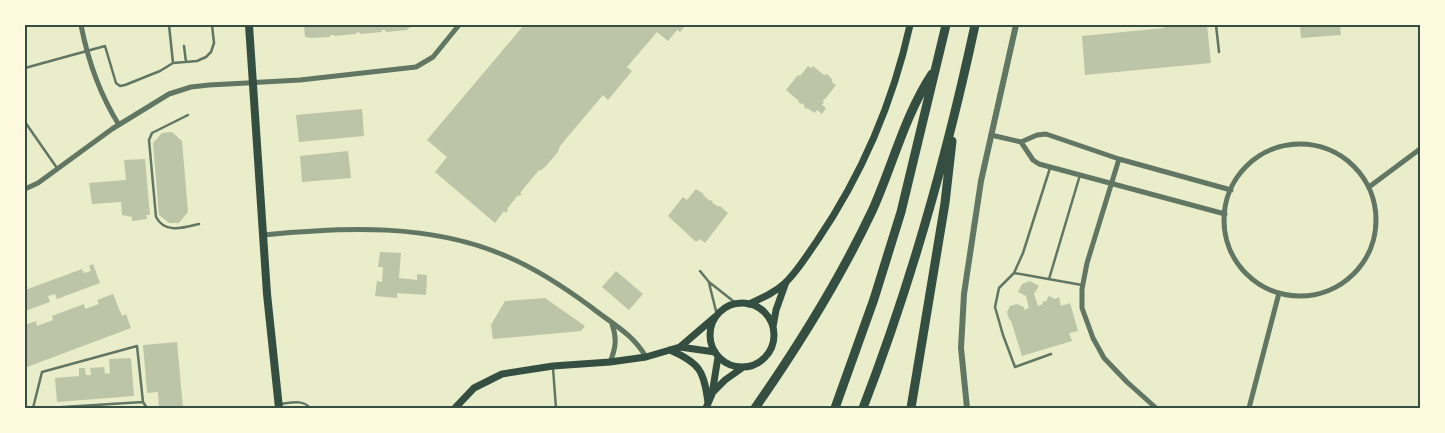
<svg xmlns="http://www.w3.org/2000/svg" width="1445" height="433" viewBox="0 0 1445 433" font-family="'Roboto Serif',serif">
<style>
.building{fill:#bcc5a7}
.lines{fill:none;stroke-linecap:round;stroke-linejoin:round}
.service{stroke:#617663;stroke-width:2.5}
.minor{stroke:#617663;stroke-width:5}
.tertiary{stroke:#617663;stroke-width:6}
.secondary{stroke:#344e41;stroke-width:7}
.primary{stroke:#344e41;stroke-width:8}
.motorway{stroke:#344e41;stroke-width:9}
.neatline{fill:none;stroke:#344e41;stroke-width:2}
</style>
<rect width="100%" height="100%" fill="#e9edc9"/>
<path class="building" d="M304 25H410V28H407L408 30 386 32 385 30H381L382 32 360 34 359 32 356 33V34L334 36V35H330V37L308 38V37H305Z
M524 25H686L680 32 677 30 668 41 657 32 627 67 632 71 608 100 603 95 560 146 558 152 545 167 540 171 539 170 520 193 522 194 519 196 518 195 507 209 508 210 506 213 504 211 495 223 435 172 447 157 427 140Z
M1164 25H1207L1211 63 1085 75 1082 36 1164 28Z
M1300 25H1340L1341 35 1301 38Z
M808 66 811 68 813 66 824 75 827 74 832 79V82L836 85 826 98 822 101 824 102 822 105 826 108 822 114 817 110 815 113 807 108 806 109 804 107 805 106 802 103 801 104 798 102 799 101 786 90 798 75 800 76Z
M362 109 364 136 299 142 296 115Z
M172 132 182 141 188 212 179 223H169L159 215 153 143 162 133Z
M348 151 351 178 302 182 300 156Z
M145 159 150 215H146L147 219 132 221V217L122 215 121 202 92 204 89 183 126 180 124 160Z
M696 189 704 194 703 195 710 201 711 200 713 202 712 203 718 206 717 207 720 206 728 213 705 243 700 239 698 241H695L668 216 683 197 687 200Z
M380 252 401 253 399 278 417 280V274L427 275 426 295 397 293V298L375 296 377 281 382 282 383 267H378Z
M93 264 100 283 57 299 55 294 48 296 50 302 25 311V290L82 269 84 273 91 271 89 266Z
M616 271 643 294 629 310 602 287Z
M1030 281 1039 286 1034 294 1038 306 1043 304 1042 302 1046 301 1049 296 1055 299 1059 297 1061 306 1070 303 1078 331 1069 333 1072 341 1022 356 1011 321 1009 319 1007 312 1010 306 1017 304 1024 307V310L1029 308 1026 296 1018 292 1022 284Z
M113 294 122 316 126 314 131 328 27 367 25 360V325L36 321 37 326 53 320 52 316 84 304 85 309 99 304 97 300Z
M545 298 585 326 581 331 493 339 491 325 505 301Z
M177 342 183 408H159L158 392 147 393 143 345Z
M131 358 134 396 57 402 55 378 79 376V368H85L86 375H91L90 368 104 367 105 374 110 373 109 359Z"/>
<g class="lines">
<path class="service" d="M169 25 173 63
M1216 25 1219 52
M184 46 186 62
M25 68 105 46 116 83 120 86 125 85 160 71 173 63 197 61 206 57 211 52 214 43 212 25
M188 115 152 133 149 140 156 217C165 234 183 228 199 224
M25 122 57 168
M1050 168 1023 253 1014 273 999 288 995 307 1003 335 1015 367 1051 354
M700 271 709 282 737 304
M1014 273 1082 285
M1049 279 1080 175
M709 283 717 315
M553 368 556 408
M280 404C290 403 303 399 310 408
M33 408 42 372 137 346 143 402 147 408
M47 408 143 402"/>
<path class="minor" d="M81 25C88 61 99 93 119 125
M991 135 1021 142 1037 135 1046 134 1119 159 1231 190
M1021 142 1033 160 1039 164 1225 214
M1224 220a76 76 0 1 1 152 0a76 76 0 1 1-152 0Z
M1119 159 1087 263 1082 289V308L1093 338 1104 358 1127 382 1156 408
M1369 187 1420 149
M25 189 38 183 112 129 169 94 191 87 209 85 300 80 416 67 433 57 459 25
M263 235C344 227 430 223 506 256 537 269 564 287 591 307 612 324 632 333 646 357
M610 362C616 348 617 338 612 324
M1249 408 1279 293"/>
<path class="tertiary" d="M967 408 961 348 964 294 981 181 1016 25"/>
<path class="secondary" d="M710 335a32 32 0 1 1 64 0a32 32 0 1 1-64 0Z
M749 304C762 298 774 293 785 283 797 272 807 255 817 241 861 176 893 102 910 25
M773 327 776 310 786 282
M680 347 715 352
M670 350C700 363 704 371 708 403
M712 393 725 380 742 368
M455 408 474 388 502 374 553 366 610 362 646 357 680 347 715 317
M706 408 712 394 718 357"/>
<path class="primary" d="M249 25 267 294 279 408"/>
<path class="motorway" d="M755 408C799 345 840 279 873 209 893 164 905 115 932 74
M835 408 874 299 901 212 946 25
M863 408C911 284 947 155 975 25
M911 408 945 203 952 141"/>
</g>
<rect width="1445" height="433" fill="none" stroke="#fefae0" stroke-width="52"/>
<rect x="26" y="26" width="1393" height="381" class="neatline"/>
</svg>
